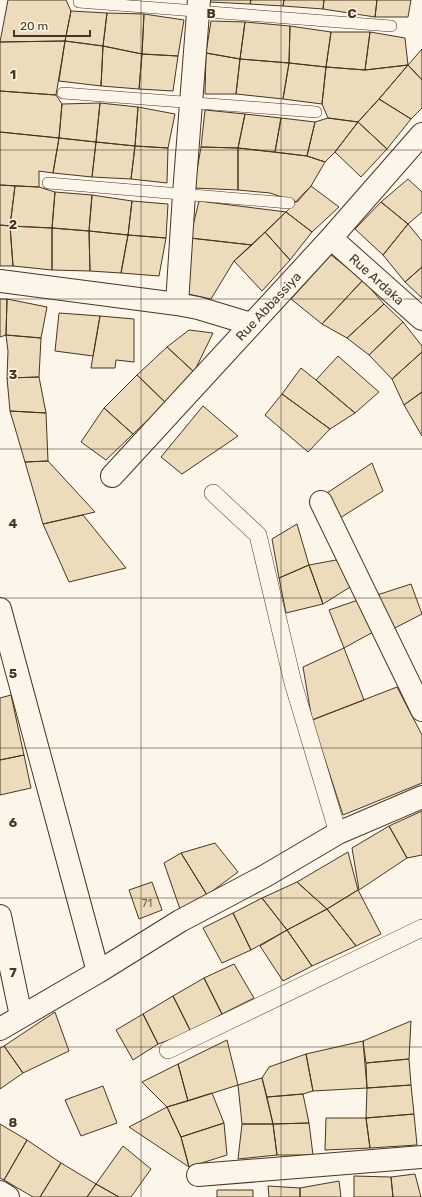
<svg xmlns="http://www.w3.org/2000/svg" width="422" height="1197" viewBox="0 0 422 1197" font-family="Rubik,sans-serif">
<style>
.building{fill:#ecdcbc;stroke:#4a3520}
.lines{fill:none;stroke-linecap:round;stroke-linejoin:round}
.service-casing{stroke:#4a3520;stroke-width:12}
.pedestrian-casing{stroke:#4a3520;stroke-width:18}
.minor-casing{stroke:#4a3520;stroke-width:24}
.service{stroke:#fbf6e9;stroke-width:11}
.pedestrian{stroke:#fbf6e9;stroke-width:17}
.minor{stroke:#fbf6e9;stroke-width:22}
.grid{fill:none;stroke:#4a3520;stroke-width:1;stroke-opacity:0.55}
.labels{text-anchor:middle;stroke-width:3;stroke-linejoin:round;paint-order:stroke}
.number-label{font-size:11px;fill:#725f47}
.street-label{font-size:13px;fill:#4a3520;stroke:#fbf6e9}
.grid-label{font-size:13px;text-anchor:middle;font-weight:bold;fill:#4a3520;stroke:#fbf6e9;stroke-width:3;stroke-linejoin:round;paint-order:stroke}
</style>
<rect width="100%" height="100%" fill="#fbf6e9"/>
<path class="building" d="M8 0H66L71 11 65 41 0 42Z
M210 0H251L250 4 209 2Z
M251 0H284L283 6 250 4Z
M284 0H324L323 9 283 6Z
M324 0H377L375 17 323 9Z
M377 0H411L408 17H375Z
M71 11 107 13 103 46 65 41Z
M107 13 144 14 142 54 103 46Z
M144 14 184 20 178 56 142 54Z
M211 21 245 22 240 59 206 53Z
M245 22 290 26 289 63 240 59Z
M290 26 331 32 326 67 289 63Z
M331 32H370L365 70 326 67Z
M370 32 405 38 408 65 365 70Z
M65 41 103 46 101 86 59 81Z
M65 41 56 95 0 91V42Z
M103 46 142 54 139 89 101 86Z
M422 49V80L408 65Z
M206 53 240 59 236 94H205Z
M142 54 178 56 173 91 139 89Z
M240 59 289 63 283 99 236 94Z
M289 63 326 67 322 104 283 99Z
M408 65 422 80V108L411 119 379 99Z
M408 65 379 99 358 122 328 118 322 104 326 67 365 70Z
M0 91 56 95 62 104 59 138 0 132Z
M379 99 411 119 387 149 358 122Z
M100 103 96 142 59 138 62 104Z
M100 103 138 107 135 146 96 142Z
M138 107 175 114 168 148 135 146Z
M205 110 245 114 238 148 201 147Z
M245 114 281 118 275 152 238 148Z
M281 118 315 122 307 156 275 152Z
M328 118 358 122 335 152 325 162 307 156 315 122Z
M358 122 387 149 361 177 335 152Z
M0 132 59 138 53 173 39 171V187L0 185Z
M59 138 96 142 92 177 53 173Z
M96 142 135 146 131 179 92 177Z
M135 146 168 148 167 183 131 179Z
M201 147 238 148V190L194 188Z
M238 148 307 156 325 162 311 186 297 202 270 193 238 190Z
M408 179 422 192V212L408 224 381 202Z
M0 185 15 186 10 226 0 225Z
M15 186 39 187 55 192 52 228 10 226Z
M311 186 339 207 312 232 286 212Z
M55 192 92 195 89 231 52 228Z
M92 195 132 201 128 235 89 231Z
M132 201 168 204 166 238 128 235Z
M199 201 286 212 252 245 190 238Z
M381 202 408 224 383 255 355 229Z
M286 212 312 232 290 260 265 232Z
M408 224 422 241V267L405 282 383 255Z
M0 225 10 226 13 266H0Z
M10 226 52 228V270L13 266Z
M52 228 89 231 90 271 52 270Z
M89 231 128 235 121 273 90 271Z
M265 232 290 260 262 291 234 261Z
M128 235 166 238 159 276 121 273Z
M190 238 252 245 234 261 211 299 183 293Z
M331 255 363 280 322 324 291 299Z
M422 267V298L405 282Z
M363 280 384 304 347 338 322 324Z
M0 299H7L6 335 0 337Z
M7 299 47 307 41 338 6 335Z
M384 304 403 322 369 355 347 338Z
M59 313 100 316 93 356 55 351Z
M100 316 134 319V362L116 360 115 368H91Z
M403 322 422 346V352L392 379 369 355Z
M189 330 213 333 194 372 167 347Z
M6 335 41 338 39 377 7 378 8 351Z
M167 347 194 372 166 403 137 375Z
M422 352V392L404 405 392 379Z
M338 356 379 392 355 413 316 380Z
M301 368 316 380 355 413 330 429 282 394Z
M137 375 166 403 133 434 104 408Z
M39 377 46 413 10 411 7 378Z
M422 392V436L404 405Z
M282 394 330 429 308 452 265 415Z
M203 406 238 436 182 474 161 457Z
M104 408 133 434 106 460 81 442Z
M10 411 46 413 48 461 25 462Z
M48 461 95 512 43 524 25 462Z
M372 463 383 491 340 518 327 493Z
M83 515 126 568 69 582 43 524Z
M297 524 309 565 279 578 272 539Z
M336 560 355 584 323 604 309 565Z
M309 565 323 604 286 613 279 578Z
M411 584 422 614 389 631 374 596Z
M361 599 375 631 344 648 329 610Z
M344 648 364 700 312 720 303 667Z
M397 687 422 735V783L343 815 312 720Z
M11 695 24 755 0 760V698Z
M24 755 31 788 0 795V760Z
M422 811V855L407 858 389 826Z
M389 826 407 858 359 890 352 848Z
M215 843 238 872 207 895 181 853Z
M348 852 358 890 327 909 297 882Z
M181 853 207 895 180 909 164 863Z
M152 882 162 910 139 919 129 890Z
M297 882 327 909 287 930 262 898Z
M358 890 381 934 356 946 327 909Z
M262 898 287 930 251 950 233 913Z
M327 909 356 946 312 966 287 930Z
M233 913 251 950 222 963 203 928Z
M287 930 312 966 283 981 260 946Z
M234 964 254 998 222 1014 204 978Z
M204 978 222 1014 191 1032 173 996Z
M173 996 191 1032 158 1044 143 1014Z
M55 1012 69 1051 23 1073 4 1046Z
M143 1014 158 1044 133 1060 116 1030Z
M411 1021 409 1059 366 1063 363 1041Z
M227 1040 238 1085 188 1101 178 1064Z
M363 1041 367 1088 313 1091 306 1054Z
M4 1046 23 1073 0 1089V1048Z
M306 1054 313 1091 303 1094 267 1097 262 1078 269 1067Z
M409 1059 411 1085 367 1088 366 1063Z
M178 1064 188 1101 167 1107 142 1082Z
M262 1078 273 1124H242L238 1085Z
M411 1085 414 1114 366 1118 367 1088Z
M103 1086 117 1123 81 1136 65 1100Z
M212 1093 224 1123 181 1137 167 1107Z
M303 1094 309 1123 273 1124 267 1097Z
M167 1107 181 1137 189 1167 129 1127Z
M414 1114 417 1145 370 1148 366 1118Z
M326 1118H366L370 1148 325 1150Z
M224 1123 227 1155 189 1167 181 1137Z
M309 1123 313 1155H277L273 1124Z
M0 1124 27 1140 4 1180 0 1178Z
M242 1124H273L277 1155 238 1159Z
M27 1140 61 1163 40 1197H33L4 1180Z
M123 1146 151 1169 131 1197H119L96 1184Z
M61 1163 96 1184 87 1197H40Z
M415 1174 421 1197H393L391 1177Z
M354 1176 391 1177 393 1197H354Z
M339 1181 341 1197H300V1188Z
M96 1184 119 1197H87Z
M268 1186 300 1188V1197H269Z
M217 1190H253V1197H217Z"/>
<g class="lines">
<defs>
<path id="service" d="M79 2 391 26
M63 93 316 112
M48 183 289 203"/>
<path id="pedestrian" d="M213 493 258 535 293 683 338 833
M168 1050 422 928"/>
<path id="minor" d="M331 238 422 319
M0 281 177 304 198 308 251 324
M177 304 184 194 199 0
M112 476 331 238 422 134
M321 502 422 710
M0 609 98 972
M0 916 21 1016
M0 1029 98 972 180 921 265 876 338 833 422 797
M198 1175 422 1157
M0 1192 8 1197"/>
</defs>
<use href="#service" class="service-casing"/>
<use href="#pedestrian" class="pedestrian-casing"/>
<use href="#minor" class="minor-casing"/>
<use href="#service" class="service"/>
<use href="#pedestrian" class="pedestrian"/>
<use href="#minor" class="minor"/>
</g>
<path class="grid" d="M141 0V1197M281 0V1197M0 150H422M0 299H422M0 449H422M0 598H422M0 748H422M0 898H422M0 1047H422"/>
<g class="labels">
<g class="number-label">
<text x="147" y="907">71</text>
</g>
<g class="street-label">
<text transform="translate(377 279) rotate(42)" y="5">Rue Ardaka</text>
<text transform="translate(268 306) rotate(-47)" y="5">Rue Abbassiya</text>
</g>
</g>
<g class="grid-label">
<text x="211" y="18">B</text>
<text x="352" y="18">C</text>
<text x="13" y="79">1</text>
<text x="13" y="229">2</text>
<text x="13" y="379">3</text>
<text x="13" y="528">4</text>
<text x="13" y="678">5</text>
<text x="13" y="827">6</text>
<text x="13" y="977">7</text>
<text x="13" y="1127">8</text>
</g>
<path d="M14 30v6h76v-6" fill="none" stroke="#4a3520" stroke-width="2"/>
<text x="20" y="30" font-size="12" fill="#4a3520" stroke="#fbf6e9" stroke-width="3" paint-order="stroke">20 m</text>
</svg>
